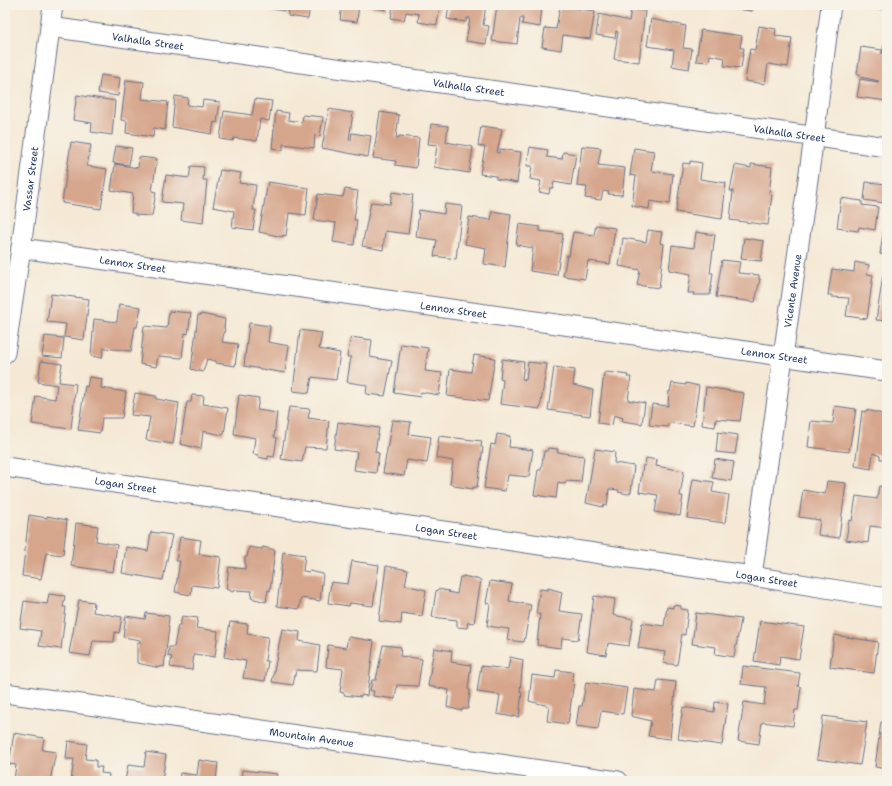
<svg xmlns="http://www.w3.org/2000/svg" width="892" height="786" viewBox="0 0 892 786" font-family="'Shantell Sans',sans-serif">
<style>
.building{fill:#d6a68c}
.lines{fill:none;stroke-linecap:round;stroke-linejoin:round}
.minor-casing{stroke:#677088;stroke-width:21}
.minor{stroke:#fff;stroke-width:19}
.labels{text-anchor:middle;stroke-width:3.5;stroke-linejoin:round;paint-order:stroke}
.street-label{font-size:10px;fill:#1b2f5e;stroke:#f7f3e8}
</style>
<rect width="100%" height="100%" fill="#f7f3e8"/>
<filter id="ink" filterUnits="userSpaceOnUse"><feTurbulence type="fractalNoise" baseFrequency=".025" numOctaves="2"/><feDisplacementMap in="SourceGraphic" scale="8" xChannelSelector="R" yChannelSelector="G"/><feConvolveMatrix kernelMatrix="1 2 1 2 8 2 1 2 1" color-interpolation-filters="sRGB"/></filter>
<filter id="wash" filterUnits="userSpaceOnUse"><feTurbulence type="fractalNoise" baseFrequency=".012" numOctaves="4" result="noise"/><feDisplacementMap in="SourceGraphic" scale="16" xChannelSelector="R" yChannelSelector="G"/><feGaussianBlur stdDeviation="0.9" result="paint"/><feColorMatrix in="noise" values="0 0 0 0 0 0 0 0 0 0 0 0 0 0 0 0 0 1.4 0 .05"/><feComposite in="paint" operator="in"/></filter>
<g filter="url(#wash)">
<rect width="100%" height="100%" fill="#f5e9d5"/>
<g id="blocks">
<path class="building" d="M259 5H285L284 11 259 7Z
M289 5H310L308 19 288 16Z
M342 5H359L357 22 340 20Z
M361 5H387L386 10Z
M393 5H440L437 25 418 22 419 14 406 12 404 20 391 18Z
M449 5H486L483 25 489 26 486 44 466 41 470 18H467L466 22 447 19Z
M497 5 542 7 540 27 522 24 523 18H520L517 44 492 41Z
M736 5H753L752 11 735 9Z
M867 5H887V10L866 7Z
M560 6 595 11 590 39 563 35 561 50 542 47 545 28 556 29Z
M631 9 645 11 639 62 614 59 618 32 616 31 615 38 596 35 599 14 629 21Z
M651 19 686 26 683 48 692 49 689 69 672 66 674 50 647 46Z
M759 26 776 29 775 36 792 38 788 67 768 64 765 84 745 81 750 49 755 50Z
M701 30 742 36 740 48H744L741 68 724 66 725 58 710 55 709 62 696 61Z
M884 45H887V101L857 97 860 79 878 82 879 81 860 77V74H857L861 47 882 50V54Z
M101 75 120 78 118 96 98 93Z
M126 80 144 82 142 99 168 102 165 130 154 128 153 137 126 133 127 121 121 120Z
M77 95 115 101 112 135 91 132 92 123 73 120Z
M175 96 188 98 187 105 202 107 203 100 220 102 217 123 214 122 212 134 172 127Z
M255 99 272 101 269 121 260 119 257 141 234 138 233 141 220 139 224 111 252 115Z
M329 109 353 113 349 140H351L352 133 371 136 368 157 322 148Z
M276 111 289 113 288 120 302 122 303 115 323 117 320 136 315 135 314 148 283 144V150L272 148Z
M380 112 399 115 396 138H399V136L419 138 416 168 395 165 396 161 373 158Z
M431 124 448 126 446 142 473 147 469 173 434 167 437 145 428 144Z
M481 126 502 129 497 153H499L500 149 521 152 517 183 496 179V176L480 174 485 147 478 146Z
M71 142 91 145 87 166 107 169 101 209 62 203Z
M116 146 132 148 129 165 113 163Z
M582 146 601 148 598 165 625 168 622 195 608 194 609 192 603 191 601 200 585 198 587 187 577 186Z
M530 147 548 150 547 157 562 159 563 152 576 154 571 185 554 182 553 188H550L549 194 539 192 541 181 530 179 532 166H527Z
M634 148 654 151 651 171 673 174 670 204 650 201 649 209 632 206 636 176 630 175Z
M139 157 157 159 152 191 156 192 152 216 135 215V213H131L133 194 111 190 115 164 138 168Z
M690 161 702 163 700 179 726 183 722 219 676 212 683 163 690 164Z
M751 164 772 167 769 194 772 195 768 225 730 220 733 191H730L735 165 751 168Z
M191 166 204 167 203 180H207L203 223 181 220 183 204 162 202 166 175 189 178Z
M220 170 241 173 239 183 256 185 253 210H256L253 230 232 227 234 211 213 207Z
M268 182 309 188 306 215 289 213 286 236 283 235V237L259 232Z
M866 182 887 184 884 203 864 200Z
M345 189 358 191 354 220H357L354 245 333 242 336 223 314 220 318 194 343 197Z
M392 192 413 195 408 234 385 231 383 250 362 246 371 202 390 204Z
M841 198 862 201V205L878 207 875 230 859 227 858 231 837 228Z
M445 204 462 206 456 259 434 256 437 240 416 237 419 210 444 214Z
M492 211 511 214 505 267 484 264 486 248 465 244 469 217 491 220Z
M886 213H887V255L880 254Z
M519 224 540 227V231L563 234 557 275 530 271 533 248 516 245Z
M596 225 615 228 610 264 588 261 585 279 563 276 567 255 569 256 573 232 594 235Z
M648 230 662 232 660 243 664 244 659 288 637 285 640 270 619 266 623 238 646 242Z
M696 232 715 235 710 273H713L710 295H693L694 293H688L691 274 669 270 672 245 694 248Z
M744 238 764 241 761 261 741 259Z
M722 260 740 262 738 273 759 275V279H760L755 302 716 297Z
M855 262 869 265 867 274 873 275 867 319 846 316 849 298 832 297V295H828L832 269 854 272Z
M886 270H887V321L876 320 883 276H885Z
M51 294 89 299 84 340 64 337 66 324 47 322Z
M119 304 141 307 137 327H135L131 351 104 348 102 358 91 356 94 319 117 322Z
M169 311 191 313 188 334 185 333 182 358 158 356 156 367 140 364 144 326 167 328Z
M201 314 225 319 224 328 225 329 222 342 238 344 235 366 216 363V361L207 359 203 372 191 369 198 315H201Z
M249 323 270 326 268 342 289 346 285 373 244 366Z
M300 330 322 333 319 349 340 353 336 380 312 377 309 393 293 391Z
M45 336 64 338 62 358 42 356Z
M351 337 372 340 370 357 392 361 385 396 366 394 367 385 347 382 351 357H347Z
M401 344 428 348 425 371 442 373 439 395 421 392 420 397 394 393Z
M474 355 495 358 488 401 447 396 450 369 471 372Z
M502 359 524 362 522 379 526 380 528 362 547 364 540 409 500 404 503 380 500 379Z
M41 361 62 364 59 382 76 384 71 429 32 424 36 396 55 399 57 385 38 382Z
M554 367 575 370 573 385 593 390 590 416 548 410Z
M607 372 628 375 627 377H631L628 400 645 403 642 424 622 421 623 418 614 415 612 425 598 423 604 373Z
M89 377 102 379 101 388 126 392 122 418H102L100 433 78 430 85 386 87 387Z
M672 383 686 385V383L699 386 693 426 671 423 668 424V427L649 425 652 404 668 406 669 391 670 392Z
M706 387 744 393 740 421 716 419 715 427 702 425Z
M135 393 156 396V399L179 403 173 444 146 440 150 417 131 415Z
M192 395 204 396 203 404 228 408 224 434 222 435 203 431 201 449 180 444 187 402H191Z
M239 395 259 398 257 410 277 413 274 437 277 438 274 457 268 456V459L257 457 258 455 253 454 255 438 234 434Z
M835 406 856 409 849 452 808 447 811 421 833 423Z
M289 407 310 409 308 418 329 421 326 448 305 447 302 462 281 459Z
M866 410 887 415 886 438H887V466H884L885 459H880V456L873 453 871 469 855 466 862 411 865 412Z
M392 420 411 422 409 434 431 437 427 463 407 460 404 476 383 473Z
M338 422 379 428 375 452 379 453 376 473 354 470 357 452 334 449Z
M718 432 738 435 735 454 716 452Z
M497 434 510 436 509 447 533 450 529 477 508 475 505 491 484 488 491 444 495 445Z
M439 436 482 441 481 447 483 448 477 487H473V489L454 486V484H450L453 461 436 458Z
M548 448 558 449 557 452 584 456 581 482 566 481 565 484 558 482 556 498 534 495 538 470H541L544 451H547Z
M595 449 615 452 614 463 634 466 631 492 628 494 618 492 619 490 609 489 607 506 603 505V507L586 503Z
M646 458 657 460 656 466 684 471 680 496H683L680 516 655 512 658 495 639 492 643 465 645 466Z
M715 459 734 462 731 481 712 478Z
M693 479 714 482 712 492 729 495 725 523 687 518Z
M827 481 846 483 839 538 818 535 820 520 799 517 803 490 825 494Z
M879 486 887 487V528L870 526 868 543 846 540 849 520 852 521 856 496 877 499Z
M29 515 47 518V516L67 520 63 555 46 553 41 579 22 576Z
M76 523 98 526 96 541 117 545 113 572 71 566Z
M151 532 172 535 163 580 122 573 126 547 148 551Z
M180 537 201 540 199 554 221 557 217 588 192 585 191 595 175 592 180 561H176Z
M249 547 262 549 263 547 275 550 270 591 268 590 266 602 251 598 252 591 234 590 233 592 226 589 229 567 245 569V557H247Z
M283 552 305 555 303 571 309 572V571L323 574 320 601 301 598 299 609 277 606Z
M352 561 379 565 373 606 350 603 349 606 328 603 331 582 348 584Z
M386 566 408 570 405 585 426 590 422 616 402 613 401 624 379 621Z
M463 576 481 580 474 623 468 622 467 628 457 627V620L432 617 436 591 438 589 449 591 448 592 457 594 460 577H463Z
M490 581 512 584 509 601 531 605 524 642 507 640 509 629 487 626 490 604 486 603Z
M548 588 562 592 559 611 582 614 578 640 562 638 561 648 537 645 540 614H536L540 589 548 590Z
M49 594 65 596 63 607H66L61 649 39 646 41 631 20 628 24 601 47 604Z
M594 596 615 599 613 615 633 619 629 646 608 643 606 655 587 652Z
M79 600 94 602 93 612 122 617 119 633 115 632 114 642 93 641 90 656 69 653Z
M673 605 681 606V609L688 610 685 635 682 634 677 665 663 663 665 652 638 648 642 623 664 626 667 607 673 608Z
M146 613 169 616 168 627H169L164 667 160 666V668L137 663V643H140V640L123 637 126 616 145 619Z
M696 613 741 619 734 657 715 654 716 647 692 644Z
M182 616 198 618 196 628 218 631 215 657 194 654 192 670 170 667 172 657 168 656 169 647H174L178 625H180Z
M760 621 804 627 799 659 780 656 779 665 754 661Z
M230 622 248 624 247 634 268 637 265 661H268L265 681 243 678 246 661 224 657Z
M282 629 300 632 299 641 320 645 317 671 296 670 293 685 272 682Z
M834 635 878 642 874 673 830 667Z
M348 637 374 641 367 696 362 695 361 697 344 695V693L340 692 343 669 326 667 328 645 346 648Z
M383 645 401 647 400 656 422 659 418 686 397 685 395 699 373 696 374 691H370L372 680H376Z
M434 648 452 651 451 662 471 665 468 689 470 690 468 709H462V711L447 707 449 690 428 686Z
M510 657 523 660 520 692H522L519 717 513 716V717L497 714 500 695 477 692 481 666 508 669Z
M743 666 800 673 798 686 801 687 798 710H795L793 726 762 722 759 744 738 741 744 702 764 705 766 687 741 684Z
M556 670 573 672 572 681H574L568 724 547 721 549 706 529 701 532 675 555 678Z
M658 680 676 682 670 739 648 736 651 721 631 716 634 689 656 692Z
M586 682 627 688 623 714 601 711 598 729 576 726 579 706H582Z
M715 702 728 704 722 745 678 739 683 707 714 712Z
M823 716 867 722 860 765 817 759Z
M881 722 887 723V769L875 767Z
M14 733 44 738 42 750 56 752 50 781H7V779L14 780 16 765 9 764Z
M68 741 87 744 85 759 96 760V767H102L101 773 109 774 108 781H71L74 759H66Z
M146 752 166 755 162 781H125L128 765 144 767Z
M199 760 218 763 216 780 179 781 180 773 197 775Z
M242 770 277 774 276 781H241Z"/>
</g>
</g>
<g filter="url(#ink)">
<use href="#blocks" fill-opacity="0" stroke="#677088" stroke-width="1"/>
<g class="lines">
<defs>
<g id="minor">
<path id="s1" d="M50 27 887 147"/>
<path id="s2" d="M21 248 887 371"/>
<path id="s3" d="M5 353 21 248 53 5"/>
<path id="s4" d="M5 467 752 576 887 598"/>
<path id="s5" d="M752 576 814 137 831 5"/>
<path id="s6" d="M5 693 618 781"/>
</g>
</defs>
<use href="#minor" class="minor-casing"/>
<use href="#minor" class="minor"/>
</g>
</g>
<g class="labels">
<g class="street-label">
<text dy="4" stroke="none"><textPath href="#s1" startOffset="99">Valhalla Street</textPath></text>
<text dy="4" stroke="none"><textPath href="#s1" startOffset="423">Valhalla Street</textPath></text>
<text dy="4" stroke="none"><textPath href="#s1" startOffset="747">Valhalla Street</textPath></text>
<text dy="4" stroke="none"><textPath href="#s3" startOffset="176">Vassar Street</textPath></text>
<text dy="4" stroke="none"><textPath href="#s2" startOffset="113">Lennox Street</textPath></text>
<text dy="4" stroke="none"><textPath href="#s5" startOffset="288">Vicente Avenue</textPath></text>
<text dy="4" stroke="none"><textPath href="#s2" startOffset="437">Lennox Street</textPath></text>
<text dy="4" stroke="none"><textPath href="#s2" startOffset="761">Lennox Street</textPath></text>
<text dy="4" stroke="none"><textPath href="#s4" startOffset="122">Logan Street</textPath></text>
<text dy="4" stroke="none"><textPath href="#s4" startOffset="446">Logan Street</textPath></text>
<text dy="4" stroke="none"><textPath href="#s4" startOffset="770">Logan Street</textPath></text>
<text dy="4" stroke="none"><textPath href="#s6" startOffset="310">Mountain Avenue</textPath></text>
</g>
</g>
<rect width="892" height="786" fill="none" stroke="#f7f3e8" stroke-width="20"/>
</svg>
